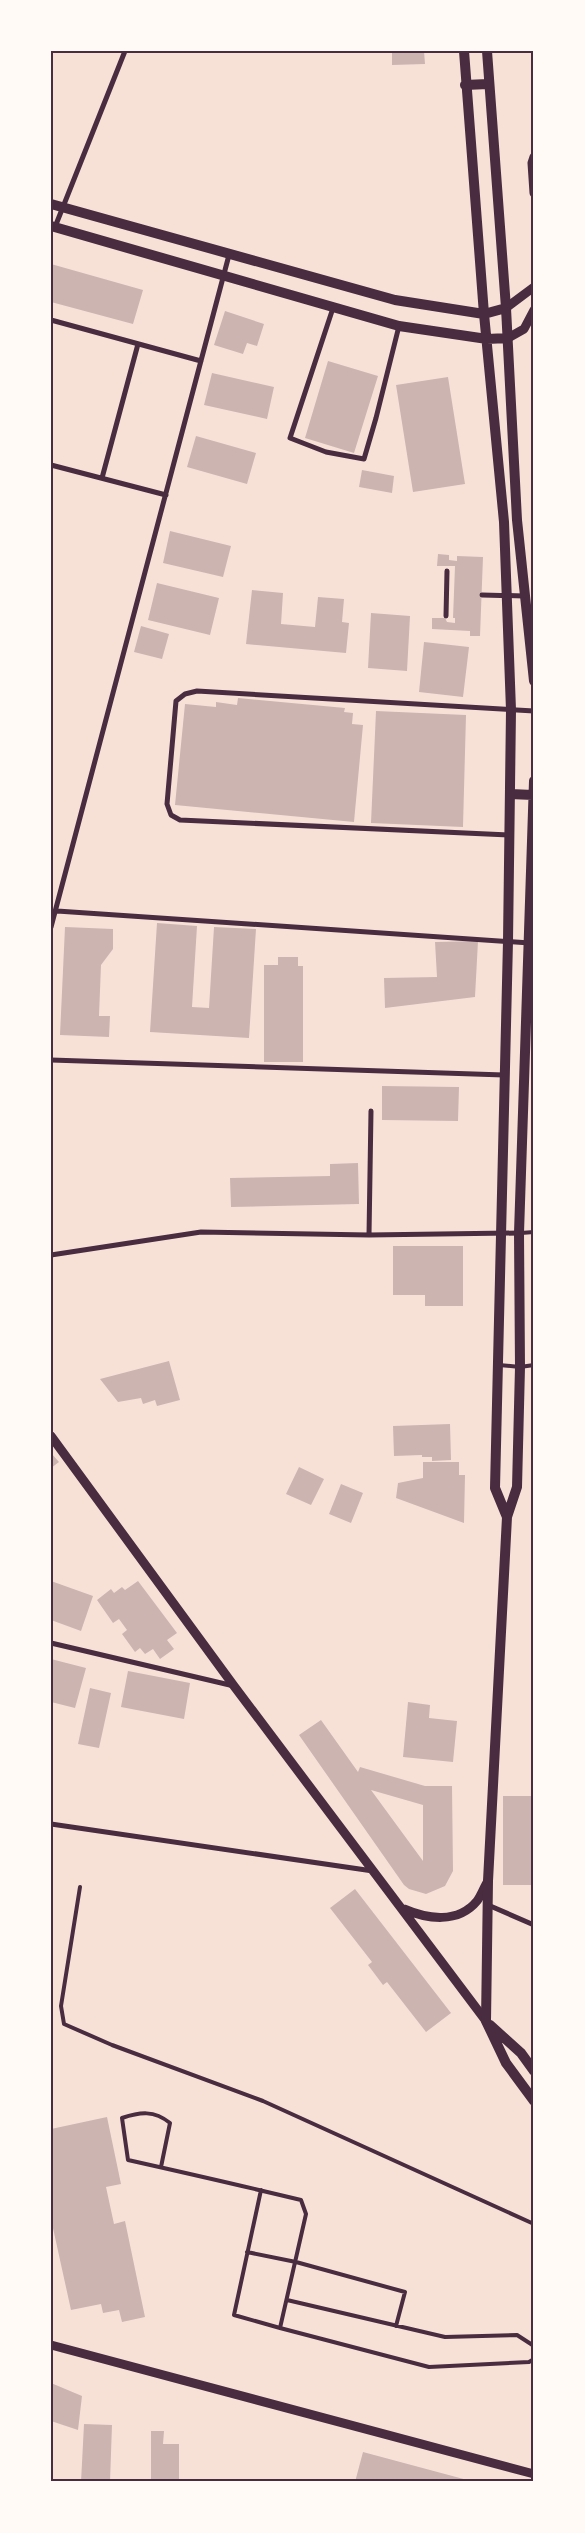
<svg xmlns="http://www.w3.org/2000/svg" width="585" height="2533" viewBox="0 0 585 2533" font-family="Lato,sans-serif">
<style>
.building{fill:#ccb4b1;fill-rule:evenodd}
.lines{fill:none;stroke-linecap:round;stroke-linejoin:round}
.service{stroke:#4a2c40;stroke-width:4}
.minor{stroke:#4a2c40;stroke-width:5}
.tertiary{stroke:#4a2c40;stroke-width:9}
.secondary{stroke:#4a2c40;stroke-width:10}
.neatline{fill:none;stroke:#4a2c40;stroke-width:2}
</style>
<rect width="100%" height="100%" fill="#f7e1d7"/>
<path class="building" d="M392 51H424L425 64 392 65Z
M51 264 143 290 133 324 51 302Z
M225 311 264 324 257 346 247 343 243 354 214 345Z
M328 361 378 376 354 453 305 438Z
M212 373 274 387 267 419 204 405Z
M448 377 465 484 413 492 396 385Z
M196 436 256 453 247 484 187 467Z
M362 470 394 476 392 493 359 487Z
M170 531 231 546 223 577 163 563Z
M438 554 449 555V560L457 561V556L483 557 480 636H470V631L432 629V618H445L447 622 455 623V618H453L455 566H437Z
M157 583 219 598 210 635 148 620Z
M252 590 283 593 281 624 315 627 318 597 344 599 342 622 349 623 346 653 246 644Z
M371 613 410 616 407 671 368 668Z
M141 626 169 634 162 659 134 652Z
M424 642 469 647 463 697 419 692Z
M238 698 345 708 344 712 353 713 352 724 363 725 354 822 175 805 185 704 216 707V702L237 705Z
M376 711 466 715 463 827 371 823Z
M157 923 197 926 192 1007 209 1008 214 927 256 929 249 1038 150 1032Z
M65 927 113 929V949L101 965 99 1016H110L109 1037 60 1035Z
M478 941 475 997 385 1008 384 978 437 977 435 942Z
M278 957H298V966H303V1062H264V965H278Z
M382 1086 459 1087 458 1121 382 1120Z
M358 1163 359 1204 231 1207 230 1178 330 1176V1164Z
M393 1246H463V1306H425V1295H393Z
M169 1361 180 1400 157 1406 155 1400 143 1404 141 1398 118 1402 100 1379Z
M450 1424 451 1460 432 1461V1457H422V1455L394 1456 393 1426Z
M51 1453 59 1462 51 1468Z
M423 1462H459V1475H465L464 1523 396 1498 398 1483 423 1478Z
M299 1467 324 1479 311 1505 286 1494Z
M341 1484 363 1493 351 1523 329 1514Z
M51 1581 93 1596 81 1631 51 1620Z
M138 1581 177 1633 167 1640 174 1649 160 1659 153 1649 145 1654 140 1648 135 1652 122 1634 127 1630 119 1619 113 1623 97 1600 111 1589 114 1593 122 1587 125 1590Z
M51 1659 86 1668 75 1708 51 1702Z
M128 1671 190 1683 184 1719 121 1707Z
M90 1688 111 1693 99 1748 78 1744Z
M408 1702 430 1705 429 1718 457 1721 453 1762 403 1757Z
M321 1720 358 1772 360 1767 425 1786H452L453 1871 445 1886 426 1894 409 1889 404 1885 299 1735ZM371 1790 423 1805V1861Z
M503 1796H534V1885H503Z
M355 1889 451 2013 426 2032 387 1982 383 1985 368 1965 372 1962 330 1908Z
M107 2117 121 2184 106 2187 114 2224 125 2221 145 2317 122 2322 119 2310 103 2313 101 2304 71 2310 51 2219V2129Z
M51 2383 82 2396 78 2430 51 2421Z
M84 2424 112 2425 110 2482H81Z
M151 2431H164L163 2444H179V2482H151Z
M363 2452 471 2481V2482H355Z"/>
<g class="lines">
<path class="service" d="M521 1233 534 1232
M499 1365 520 1367 534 1365
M80 1887 61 2006 64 2024 112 2045 263 2101 534 2224
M161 2167 170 2123C154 2110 140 2112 122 2118L128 2160C186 2173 243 2186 301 2200L306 2214 280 2328 234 2315 261 2190
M247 2252 296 2262 405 2292 396 2326
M287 2300 445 2337 517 2335 534 2346
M280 2328 429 2367 529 2362 534 2359"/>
<path class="minor" d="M55 227 125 51
M333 308 290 438 326 452 364 459 376 418 399 326
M51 320 201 361
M51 465 166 495
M102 478 138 344
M482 595 524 596
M446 616 447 571
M509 835 180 820 171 815 167 804 176 701 185 694 197 691 534 711
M57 911 530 943
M51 927 229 255
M51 1060 504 1075
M369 1235 371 1111
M51 1255 201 1232 369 1235 519 1233
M51 1643 234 1686
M51 1824 373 1871
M488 1905 534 1925"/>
<path class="tertiary" d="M534 157 532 163 534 193
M506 308 534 287
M508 338 524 329 534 310
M51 1436 234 1686 486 2021
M404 1909C427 1919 458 1924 477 1901 481 1896 484 1887 488 1881
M51 2345 534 2474"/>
<path class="secondary" d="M464 51 484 314 504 522 511 710 508 941 495 1488 507 1517
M487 51 506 308 517 520 534 681
M465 85 488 84
M51 204 395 300 484 314 506 308
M51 226 399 326 487 339 508 338
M534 781 519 1233 520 1367 517 1487 507 1517 488 1881 486 2021 506 2063 534 2101
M510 794 533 795
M490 2025 521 2053 534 2071"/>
</g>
<rect width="585" height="2533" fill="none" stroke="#fffaf5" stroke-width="105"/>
<rect x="52" y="52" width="480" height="2428" class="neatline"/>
</svg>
